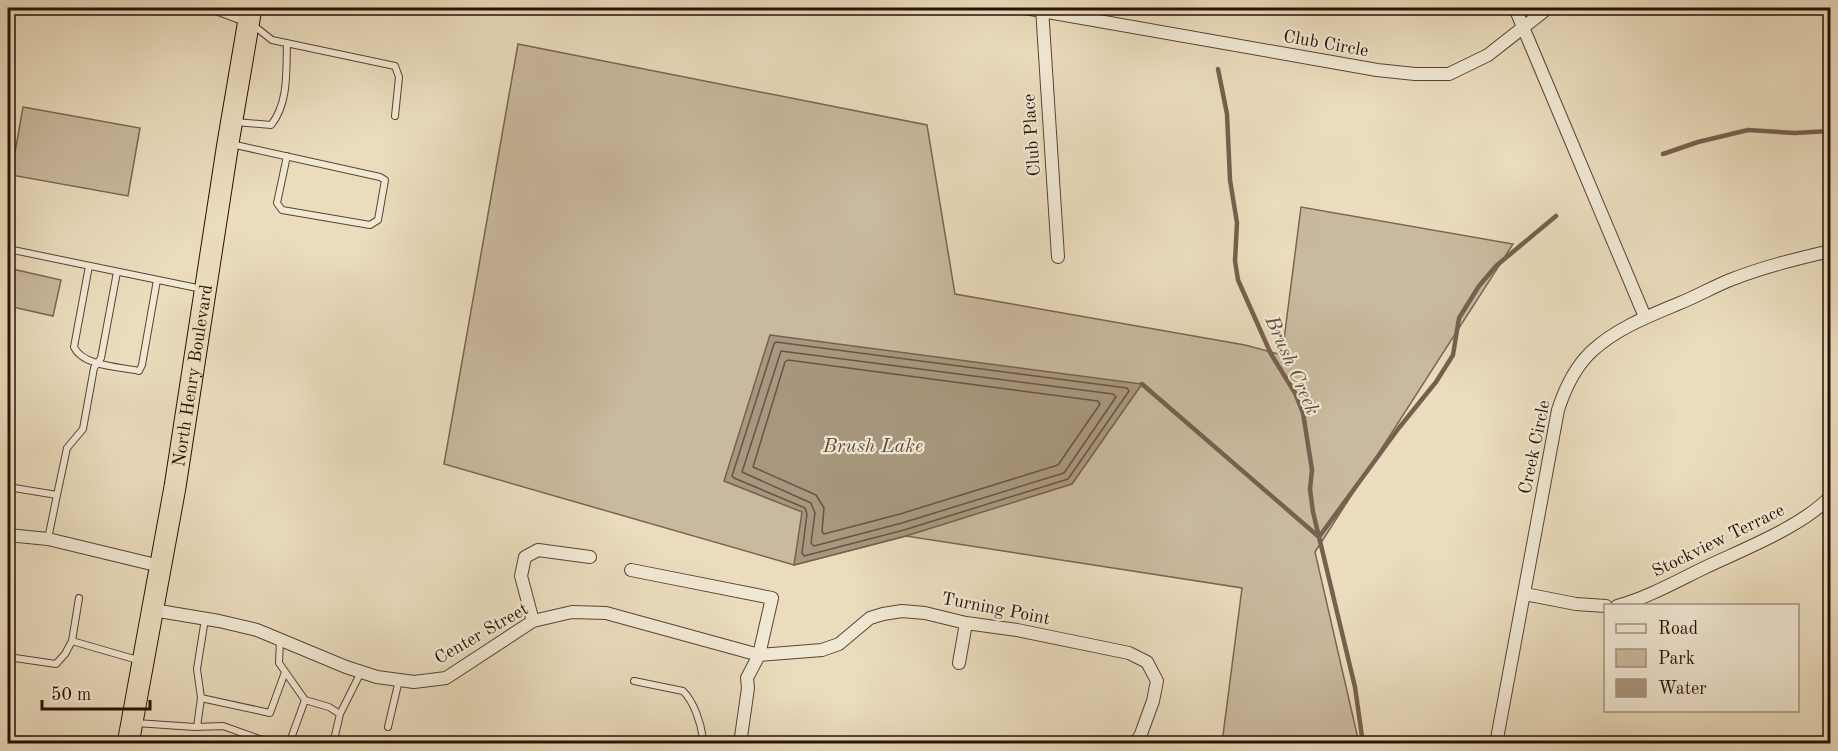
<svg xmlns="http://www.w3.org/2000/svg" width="1838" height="751" viewBox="0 0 1838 751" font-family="'Old Standard TT',serif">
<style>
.green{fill:#c9b99e;stroke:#796552;stroke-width:1.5}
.water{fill:#a8977e;stroke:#75614e;stroke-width:1.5}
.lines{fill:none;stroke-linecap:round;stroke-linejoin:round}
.shore{stroke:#685442;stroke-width:1.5}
.stream{stroke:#75614e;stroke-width:4.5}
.lane-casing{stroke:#594433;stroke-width:8}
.street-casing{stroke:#594433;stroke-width:14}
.highway-casing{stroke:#291105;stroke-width:23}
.lane{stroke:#f1e8d4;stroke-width:6}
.street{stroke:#f1e8d4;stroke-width:12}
.highway{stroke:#eadcbd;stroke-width:21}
.labels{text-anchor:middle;stroke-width:4.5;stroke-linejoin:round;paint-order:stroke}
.street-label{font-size:18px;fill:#291105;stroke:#f1e8d4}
.water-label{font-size:20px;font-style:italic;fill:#624d3b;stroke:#f1e8d4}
</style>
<rect width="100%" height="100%" fill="#eadcbd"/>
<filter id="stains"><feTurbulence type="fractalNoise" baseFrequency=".00333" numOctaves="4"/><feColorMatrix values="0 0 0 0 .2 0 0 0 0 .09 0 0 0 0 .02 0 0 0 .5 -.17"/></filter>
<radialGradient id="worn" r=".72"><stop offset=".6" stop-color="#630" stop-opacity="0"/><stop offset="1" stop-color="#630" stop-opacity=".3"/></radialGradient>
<path class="green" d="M518 44 927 125 955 294 1245 345 1282 355 1301 207 1513 244 1315 552 1359 743H1222L1242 588 906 536 794 565 444 464Z
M23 107 140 128 128 196 11 175Z
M8 268 61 280 53 316 8 306Z"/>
<path class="water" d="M770 335 1142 384 1072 484 906 536 794 565 802 512 724 481Z"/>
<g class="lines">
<path class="shore" d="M776 342 1127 388 1129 391 1068 479 904 530 804 556 802 553 807 514 805 508 734 478 732 476 774 344Z
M781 351 1113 394 1116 397 1064 473 902 523 814 546 811 543 815 513 811 503 742 472Z
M788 360 1098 401 1100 404 1058 465 900 514 824 534 822 531 824 508 816 495 753 467 785 362Z"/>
<path class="stream" d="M1218 69 1227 114 1230 180 1237 223 1235 261 1238 280 1271 354 1295 393 1303 413 1312 470 1310 489 1313 512 1355 687 1363 744
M1663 154 1698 142 1748 130 1795 133 1830 131
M1142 384 1319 537
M1319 537 1398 429 1436 382 1453 355 1459 318 1479 286 1496 266 1556 216"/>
<defs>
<path id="lane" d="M253 25 272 40 395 66 399 77 395 116
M235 122 271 125C289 103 286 70 287 43
M231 144 380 177 385 180 378 220 370 225 282 210 277 203 287 156
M8 249 202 289
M89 266 74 347C82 366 121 367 139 371L142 365 157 280
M8 487 57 495 67 448 83 429 94 368 101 358 117 272
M48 539 57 495
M79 598 72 641 141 661
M280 640 279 663 305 700 289 744
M8 657 56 664 65 654 72 641
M634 681 683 691C694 702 701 723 703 739L711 744
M201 698 270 713 285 672
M305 700 329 707 340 714
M136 723 195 727 223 726 265 741 283 744
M197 727 201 698 197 669 205 619
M388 727 399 680
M333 744 340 714 361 672"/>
<path id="street" d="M216 8 248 20
M1025 8 1377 70 1415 74H1449L1488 55 1548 8
M1042 8 1058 257
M1515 8 1645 317
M8 535 48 539 160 566
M631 570 772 598 759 655 747 678 748 688 740 744
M1525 594 1576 604 1606 606
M1617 606C1647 598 1677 581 1706 567 1744 549 1801 527 1830 497
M153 610 219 621 257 630 346 667 377 677 414 682 446 678 533 621 572 612 606 613 759 655 822 650 839 644 870 618 883 614 902 611 925 613 966 623 1017 630 1129 653 1147 662 1157 681 1153 701 1141 734 1135 744
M533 621 521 576 525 557 538 550 590 557
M959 663 966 623
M1496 744 1558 410C1565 388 1575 367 1592 351 1617 328 1649 316 1680 303 1697 296 1713 287 1730 280 1763 267 1796 259 1830 251"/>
<g id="highway">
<path id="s1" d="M128 744 175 487 228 143 251 8"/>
</g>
</defs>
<use href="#lane" class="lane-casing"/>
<use href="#street" class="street-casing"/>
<use href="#highway" class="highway-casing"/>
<use href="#lane" class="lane"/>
<use href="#street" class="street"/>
<use href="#highway" class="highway"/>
</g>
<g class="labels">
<g class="street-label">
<text transform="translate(1326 43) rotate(10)" y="6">Club Circle</text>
<text transform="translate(1031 135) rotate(-94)" y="6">Club Place</text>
<text dy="6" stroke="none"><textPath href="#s1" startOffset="374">North Henry Boulevard</textPath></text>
<text transform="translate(1534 447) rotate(-78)" y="6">Creek Circle</text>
<text transform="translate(1718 540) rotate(-26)" y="6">Stockview Terrace</text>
<text transform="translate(996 608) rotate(11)" y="6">Turning Point</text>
<text transform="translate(481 633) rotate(-30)" y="6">Center Street</text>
</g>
<g class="water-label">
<text transform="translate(1293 365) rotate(66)" y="7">Brush Creek</text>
<text x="873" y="452">Brush Lake</text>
</g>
</g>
<rect width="1838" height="751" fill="none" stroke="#eadcbd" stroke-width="30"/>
<rect x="9" y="9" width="1820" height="733" fill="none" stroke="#291105" stroke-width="3"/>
<rect x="15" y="15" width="1808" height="721" fill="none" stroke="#291105" stroke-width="1.5"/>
<rect x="1604" y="604" width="195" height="108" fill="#f1e8d4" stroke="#a19281" stroke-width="1.5"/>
<rect x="1616" y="624" width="30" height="9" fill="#f1e8d4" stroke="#a19281" stroke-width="1.5"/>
<text x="1658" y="634" font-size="18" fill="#291105">Road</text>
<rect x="1616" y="649" width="30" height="18" fill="#c9b99e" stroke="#a19281" stroke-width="1.5"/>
<text x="1658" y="664" font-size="18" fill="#291105">Park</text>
<rect x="1616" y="679" width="30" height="18" fill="#a8977e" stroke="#a19281" stroke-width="1.5"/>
<text x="1658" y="694" font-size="18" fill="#291105">Water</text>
<path d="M42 700v9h108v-9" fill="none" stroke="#291105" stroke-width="3"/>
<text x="51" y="700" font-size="18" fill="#291105" stroke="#f1e8d4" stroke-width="4.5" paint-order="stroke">50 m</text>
<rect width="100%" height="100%" filter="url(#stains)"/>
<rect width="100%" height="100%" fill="url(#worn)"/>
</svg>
